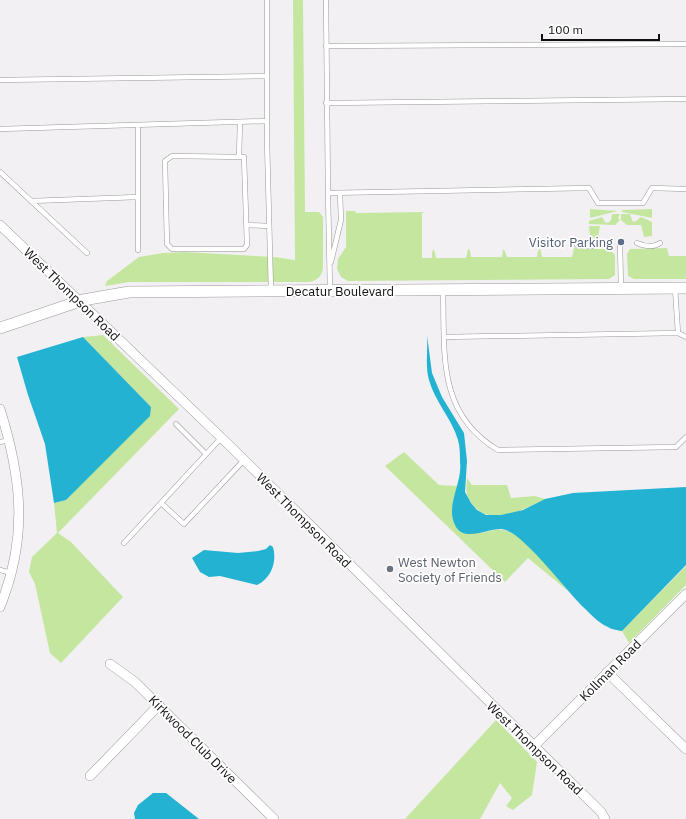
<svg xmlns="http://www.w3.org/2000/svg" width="686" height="819" viewBox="0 0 686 819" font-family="'IBM Plex Sans',sans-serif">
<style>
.green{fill:#c4e69f}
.water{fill:#23b2d1}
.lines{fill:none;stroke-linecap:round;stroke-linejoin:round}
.service-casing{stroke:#9a979a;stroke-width:5.5}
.minor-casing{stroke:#9a979a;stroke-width:10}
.tertiary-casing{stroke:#9a979a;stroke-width:12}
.service{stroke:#fff;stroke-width:4.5}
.minor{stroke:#fff;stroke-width:9}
.tertiary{stroke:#fff;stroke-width:11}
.service-dot{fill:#5c6f8a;stroke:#fffeff;stroke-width:1.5}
.worship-dot{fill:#6b7280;stroke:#fffeff;stroke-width:1.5}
.labels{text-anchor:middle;stroke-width:3.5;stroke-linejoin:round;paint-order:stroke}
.service-label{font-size:13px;fill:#4e5e75;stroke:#fffeff;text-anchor:end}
.street-label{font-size:13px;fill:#111011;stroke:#fffeff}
.worship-label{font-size:13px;fill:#5b616d;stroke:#fffeff;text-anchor:start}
</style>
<rect width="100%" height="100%" fill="#f3f0f4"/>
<path class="green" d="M293 0H303L305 212H319L323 217V268C322 276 317 281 309 282H129L105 286 107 281 139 257 163 253 184 252 274 257 295 260Z
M590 209 618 211 590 218Z
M652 209V218L622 212V210Z
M346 211H355L356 213 425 212 422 213V258H432V252L434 249 436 258H466L468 249 470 250 471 257H502L503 250 504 249 507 257H537L538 251 540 248 542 257H572L574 248 609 249 615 255V275L609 279 348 281 341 277 337 269 338 259 346 247Z
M612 214H620L618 218 620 220 615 225 589 224V221L602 217 605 222 608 223 611 220Z
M621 214H630L633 222 636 221 641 217 652 222V236L644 237 641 225H627L621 220Z
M589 226H600L598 238 590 237Z
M667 248 669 256H686V279H634L628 276 627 254 630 249Z
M103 335 179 409 58 533 71 542 123 597 61 663 50 653 35 584 29 572 32 557 57 533 54 503 66 500 151 407 83 337Z
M404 452 439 485 457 486 453 501 480 533C487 532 498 528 504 530 528 536 553 573 568 591L528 558 505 582 385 466Z
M467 478 472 485H507L511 498 535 496 545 499C525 509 492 527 474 506 465 497 466 490 467 478Z
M686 566V585L629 643 622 631Z
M496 720 537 762 532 795 513 810 506 806 512 798 500 783 480 819H405Z"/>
<path class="water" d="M427 335 432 373 442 397 464 433 467 461 465 492 471 503 477 510 486 515H501L523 510 545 499 573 493 686 487V565L622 631C618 630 612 630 608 627 598 623 590 613 582 606 561 584 543 559 520 539 516 535 508 530 502 529 489 528 465 542 456 527 444 506 463 483 460 462 460 455 460 447 458 440 452 419 435 402 429 380 425 367 428 349 427 335Z
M83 337 151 407 150 416 66 500 54 503 45 444 28 395 17 357Z
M270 545 273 547C277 561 272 578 257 585L220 576 209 577 200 572 192 558 204 550 238 553 258 551 266 549Z
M153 793H166L199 819H135L134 813 138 805Z"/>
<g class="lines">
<defs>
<path id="service" d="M267 0V141L271 291
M326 0 328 193 589 188 598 203H643L652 188 686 189
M326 46 686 44
M0 80 267 76
M326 103 686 99
M138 125V250
M0 129 267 121
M172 156 244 157 247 245 244 249H172L167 244 165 161Z
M239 156 240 122
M0 172 87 253
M328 193 330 291
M31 201 138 197
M247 225 269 226
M620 243 621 288
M637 243C644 246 653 248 660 243
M577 245C587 240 595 239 605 243
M577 245C587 247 595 247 605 243
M331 262 341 220 340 193
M675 288 678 333 686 337
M443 290C445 352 436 413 498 450L676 447 686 437
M444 337 678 333
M176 424 206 454
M0 442 10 440
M161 503 184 524 244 460
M124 543 221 438
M0 570 11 573"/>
<path id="minor" d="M0 225 231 447 601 812 605 819
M0 409C22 479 28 538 0 607
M110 664 135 682 274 819
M607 672 686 749
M533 747 686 594
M90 776 159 705"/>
<path id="tertiary" d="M0 328 83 300 129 292 686 288"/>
</defs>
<use href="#service" class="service-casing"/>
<use href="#minor" class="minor-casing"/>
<use href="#tertiary" class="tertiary-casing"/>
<use href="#service" class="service"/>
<use href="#minor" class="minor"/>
<use href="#tertiary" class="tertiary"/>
</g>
<circle class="service-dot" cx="621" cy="242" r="4"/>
<circle class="worship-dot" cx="390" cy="569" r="4"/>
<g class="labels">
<g class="service-label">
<text x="613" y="247">Visitor Parking</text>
</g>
<g class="street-label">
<text x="340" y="296">Decatur Boulevard</text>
<text transform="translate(72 294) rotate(44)" y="5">West Thompson Road</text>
<text transform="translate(304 520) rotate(45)" y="5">West Thompson Road</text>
<text transform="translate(610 670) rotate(-45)" y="5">Kollman Road</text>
<text transform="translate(193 739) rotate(45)" y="5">Kirkwood Club Drive</text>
<text transform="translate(535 748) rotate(44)" y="5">West Thompson Road</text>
</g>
<g class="worship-label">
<text x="398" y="567">West Newton<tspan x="398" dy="15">Society of Friends</tspan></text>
</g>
</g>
<path d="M542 34v6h117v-6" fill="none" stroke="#111011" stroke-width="2"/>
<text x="548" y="34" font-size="12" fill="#111011" stroke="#fffeff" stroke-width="3" paint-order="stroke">100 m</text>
</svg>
